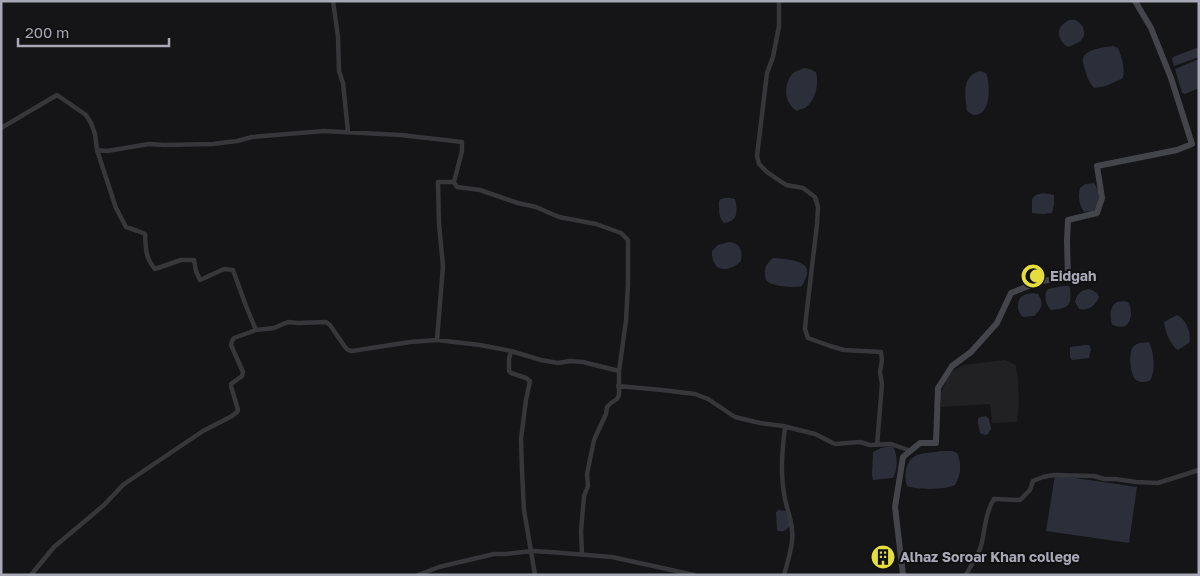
<svg xmlns="http://www.w3.org/2000/svg" width="1200" height="576" viewBox="0 0 1200 576" font-family="'Golos Text',sans-serif">
<style>
.built{fill:#212123}
.water{fill:#2c2f39}
.lines{fill:none;stroke-linecap:round;stroke-linejoin:round}
.street{stroke:#36363b;stroke-width:4.5}
.secondary{stroke:#44444b;stroke-width:6}
.labels{text-anchor:middle;stroke-width:4;stroke-linejoin:round;paint-order:stroke}
.poi-label{font-size:14px;font-weight:bold;fill:#a7a7b5;stroke:#101011;text-anchor:start}
</style>
<rect width="100%" height="100%" fill="#151416"/>
<path class="built" d="M1005 360 1016 365 1018 381 1019 403 1017 422 992 423 990 404 941 407 940 395 947 379 954 370 964 365Z"/>
<path class="water" d="M1069 20C1073 20 1075 19 1077 21 1083 24 1087 34 1082 39 1079 43 1073 45 1068 47 1061 43 1055 32 1062 25 1064 23 1067 22 1069 20Z
M1113 46 1118 48C1122 58 1125 67 1123 78L1106 86 1094 88C1089 82 1087 77 1085 70 1084 66 1082 61 1083 58 1086 49 1105 47 1113 46Z
M1199 47V57L1174 66 1172 59 1173 57Z
M1199 59V88L1185 94 1182 93 1175 69Z
M804 68 810 69 816 72C819 84 816 100 805 108 805 108 798 110 797 111 784 104 783 85 792 74 795 71 800 70 804 68Z
M980 71 986 73C990 83 991 106 981 113 980 114 976 115 973 115L967 111C965 96 961 76 980 71Z
M1094 183C1100 191 1099 198 1098 207L1093 211 1084 212C1079 205 1078 196 1080 188L1085 184Z
M1043 193 1054 195V205L1052 213 1043 214 1032 213V199L1036 195Z
M725 198H730L735 199C738 211 738 222 724 223 718 217 719 209 719 201L721 199Z
M729 242C740 243 743 250 741 261 729 273 711 273 712 251L718 245Z
M773 258C781 259 805 259 807 270 808 275 804 282 802 286 794 288 771 287 766 280 765 278 765 275 765 272 765 265 768 263 773 258Z
M1063 286H1068L1070 288C1072 306 1069 308 1051 310 1046 305 1043 295 1048 289Z
M1090 289 1097 293 1099 297C1095 306 1089 311 1079 309L1075 302C1077 293 1081 290 1090 289Z
M1033 293 1038 294C1044 303 1042 309 1034 316L1023 317C1019 313 1018 311 1018 305 1018 296 1025 294 1033 293Z
M1124 301 1128 302C1132 308 1133 322 1125 326 1121 328 1116 326 1112 325 1110 317 1109 307 1117 302Z
M1177 315C1186 319 1192 333 1189 343L1178 350C1170 345 1165 331 1164 322Z
M1149 342C1154 352 1156 371 1150 381 1145 382 1139 383 1135 379 1130 374 1128 350 1134 346 1138 342 1144 343 1149 342Z
M1085 345H1089L1091 349 1089 358 1072 360 1070 357V347Z
M986 416 989 419 991 429 988 434 985 435 980 433 978 424V419L980 417Z
M893 446C898 456 898 469 893 478L873 480 872 475 873 452 881 448Z
M941 451H952L957 453C962 464 961 475 955 485 943 490 919 490 907 486 905 481 905 476 906 470 910 451 925 454 941 451Z
M1055 475 1137 487 1129 543 1046 531Z
M779 510 786 511 790 525C787 530 785 532 778 531L777 530 776 512Z"/>
<g class="lines">
<path class="street" d="M333 1 338 37 339 71 343 83 348 132
M779 1V26L773 57 767 73 757 156 759 164 767 172 786 185 803 188 815 197 818 207 817 224 806 318 805 329 808 338 830 346 844 350 881 352 882 360 880 372 882 384 877 445
M1 128 57 95 86 115 91 123 95 134 97 150 116 208 126 227 138 231 145 234C146 249 145 257 155 269L181 260H194L196 271 200 280 224 269 233 270 246 306 256 330
M97 150 107 151 149 144 164 145 213 144 237 141 252 137 324 131 401 135 462 142V151L454 182H438L439 224 443 266 437 340
M454 182 457 187 480 190 518 203 536 207 559 217 596 224 621 233 628 240V283L626 321 619 371
M511 351 541 360 558 363 570 361 583 362 619 371V395L617 399 611 403 607 407 606 414 594 440 587 474 588 486 584 496 581 531 582 554
M618 386 662 390 695 394 708 399 735 417 760 423 783 426 815 434 835 444 860 442 870 445 891 444 911 451
M31 575 54 547 104 505 123 485 142 472 203 431 232 416 237 412 238 410 231 386V384L242 376 243 372 231 345 232 341 234 338 256 330 274 328 288 322 298 323 326 322 330 325 345 347 348 350 352 351 410 342 437 340 480 345 511 351 509 359V371L511 373 526 378 530 381 526 400 521 439 522 471 524 510 535 575
M418 575 439 567 494 554H506L531 551 550 552 612 557 694 575
M784 575C787 564 791 552 792 541 794 527 788 513 785 499 780 474 782 452 785 427
M966 575C971 565 978 556 981 546 985 531 985 513 994 499L1020 500 1030 490 1033 481 1043 477 1053 475 1094 476 1104 479H1115L1136 482 1158 483 1199 470"/>
<path class="secondary" d="M903 575 895 507 903 457 920 443H936L938 388 952 366 971 352 997 323 1011 293 1041 281 1068 278 1067 241 1068 220 1097 213 1102 198 1097 166 1177 150 1192 144 1171 78 1151 28 1135 1"/>
</g>
<defs>
<symbol id="mosque-disc" viewBox="-11 -11 22 22"><circle r="9.5" fill="#e5dd3e" stroke="#101011"/><path d="M3.5-4.9A6 6 0 1 0 3.5 4.9A5 5 0 1 1 3.5-4.9Z" fill="#111"/></symbol>
<symbol id="building-disc" viewBox="-11 -11 22 22"><circle r="9.5" fill="#e5dd3e" stroke="#101011"/><path d="M-4-6H4V6H1V3H-1V6H-4ZM-2.5-4.3h1.7v1.8h-1.7ZM.8-4.3h1.7v1.8H.8ZM-2.5-1h1.7V.8h-1.7ZM.8-1h1.7V.8H.8Z" fill="#111"/></symbol>
</defs>
<g fill-rule="evenodd">
<use href="#mosque-disc" x="1019" y="262" width="28" height="28"/>
<use href="#building-disc" x="869" y="543" width="28" height="28"/>
</g>
<g class="labels">
<g class="poi-label">
<text x="1050" y="281">Eidgah</text>
<text x="900" y="562">Alhaz Soroar Khan college</text>
</g>
</g>
<rect width="1200" height="576" fill="none" stroke="#a7a7b5" stroke-width="5"/>
<path d="M18 38v8h151v-8" fill="none" stroke="#a7a7b5" stroke-width="2.5"/>
<text x="25" y="38" font-size="15" fill="#a7a7b5" stroke="#101011" stroke-width="4" paint-order="stroke">200 m</text>
</svg>
